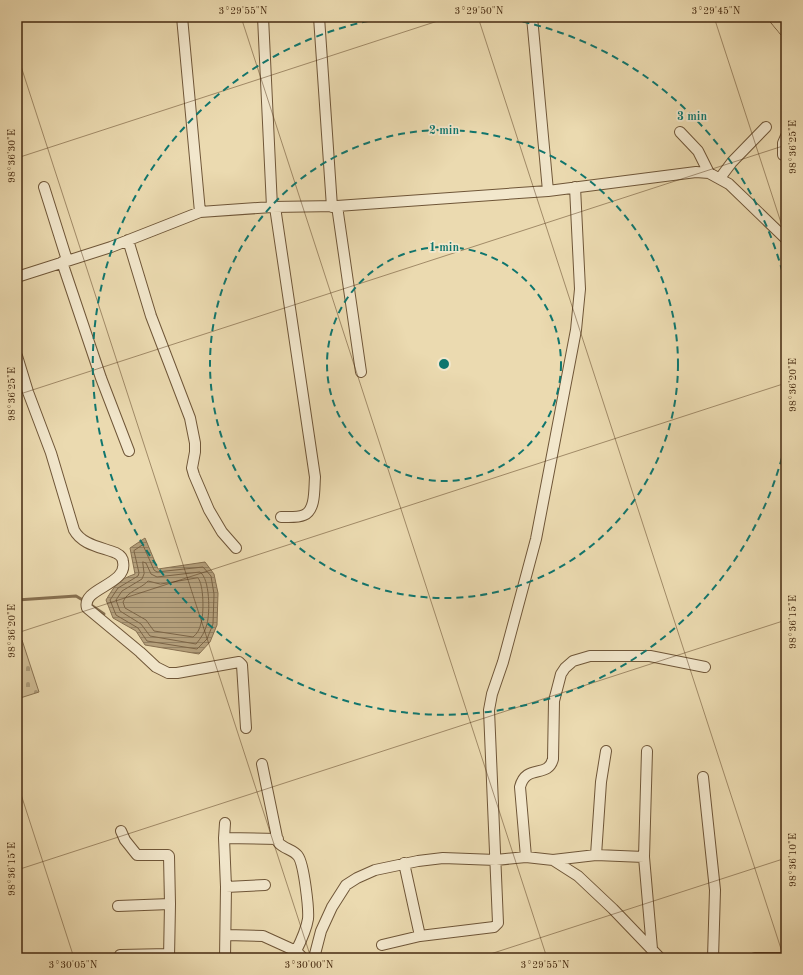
<svg xmlns="http://www.w3.org/2000/svg" width="803" height="975" viewBox="0 0 803 975" font-family="'Old Standard TT',serif">
<style>
.cemetery{fill:url(#cemetery-stones);stroke:#8a7352}
.water{fill:url(#water-rules);stroke:#877050}
.lines{fill:none;stroke-linecap:round;stroke-linejoin:round}
.shore{stroke:#7c6445;stroke-width:1}
.stream{stroke:#877050;stroke-width:3}
.minor-casing{stroke:#6f5638;stroke-width:12}
.highway-casing{stroke:#462a10;stroke-width:16}
.minor{stroke:#f2e7cc;stroke-width:10}
.highway{stroke:#ebdab0;stroke-width:15}
.ticks{fill:none;stroke:#462a10;stroke-width:1;stroke-opacity:0.45}
.ring{fill:none;stroke:#0f766e;stroke-width:2;stroke-dasharray:7 5}
.centre{fill:#0f766e;stroke:#f2e7cc;stroke-width:2}
.ring-label{font-size:12px;text-anchor:middle;font-weight:bold;fill:#0f766e;stroke:#f2e7cc;stroke-width:3.5;stroke-linejoin:round;paint-order:stroke}
.neatline{fill:none;stroke:#462a10;stroke-width:1.5}
.ticks-label{font-size:10px;text-anchor:middle;fill:#462a10}
</style>
<defs>
<pattern id="cemetery-stones" width="16" height="16" patternUnits="userSpaceOnUse"><rect width="16" height="16" fill="#cfbc95"/><path d="M2 7V4a2 2 0 0 1 4 0v3zM10 15v-3a2 2 0 0 1 4 0v3z" fill="#aa9978"/></pattern>
<pattern id="water-rules" width="6" height="5" patternUnits="userSpaceOnUse"><rect width="6" height="5" fill="#b39e7a"/><path d="M0 2.5h6" fill="none" stroke="#938163"/></pattern>
</defs>
<rect width="100%" height="100%" fill="#ebdab0"/>
<filter id="stains"><feTurbulence type="fractalNoise" baseFrequency=".005" numOctaves="4"/><feColorMatrix values="0 0 0 0 .2 0 0 0 0 .09 0 0 0 0 .02 0 0 0 .5 -.17"/></filter>
<radialGradient id="worn" r=".72"><stop offset=".6" stop-color="#630" stop-opacity="0"/><stop offset="1" stop-color="#630" stop-opacity=".3"/></radialGradient>
<path class="cemetery" d="M22 640 39 692 17 699V641Z"/>
<path class="water" d="M145 538 158 569 205 562 214 574 218 593 217 625 210 642 199 654 145 645 136 631 113 618 106 600C115 585 118 580 135 574L130 548Z"/>
<g class="lines">
<path class="shore" d="M143 545 154 570 157 572 203 567 211 576 214 594 213 624 207 639 197 649 147 641 138 628 116 615 110 600 118 588 138 576 139 573 134 551Z
M143 562 146 563 151 574 157 577 200 572C210 579 210 613 207 624 205 632 201 638 196 644L150 636 141 624 120 611 116 600 122 591 142 579 144 574Z
M198 578C204 584 204 615 201 623 200 629 197 634 193 637L154 631 146 620 125 608 123 602C127 591 141 589 148 581L160 584Z"/>
<path class="stream" d="M17 600 76 596 86 602
M91 605 104 614"/>
<defs>
<path id="minor" d="M182 17 200 212
M263 17 272 207
M319 17 332 207
M532 17 548 191
M680 132 698 151 709 173
M783 155V143L786 136
M720 178 732 162 766 127
M44 187 67 260
M337 206 361 372
M275 207 315 477C314 488 316 510 304 515 297 518 288 517 281 517
M128 240 151 316 190 418 195 443V452L192 468 194 475 209 510 222 532 236 548
M62 262 101 378 129 451
M17 277 111 247 200 212 272 207 337 206 548 191 696 172 709 173 729 184 786 239
M17 356 28 392 51 453 74 530C82 545 101 547 116 553 120 555 123 558 123 562 128 585 81 588 87 608L140 652 156 667 168 673H177L239 662 242 665 246 728
M647 751 644 857 652 949
M262 764 278 842C283 849 293 849 298 856 304 864 309 909 308 919 306 931 301 941 296 951
M703 777 715 890 713 958
M225 823 224 838 226 887 225 958
M121 831 125 840 137 855H168L169 856 170 904 169 958
M224 838 278 839
M596 855 601 782 606 751
M526 857 520 787C526 763 548 779 553 759L554 701 561 674 565 668 573 661 590 656H650L705 667
M553 860 596 855 644 857
M404 863 420 936
M226 887 265 885
M118 906 170 904
M226 935 263 936 296 951 303 958
M382 945 420 936 494 927 498 923 489 710 492 694 503 662 536 539 576 330 580 289 575 187
M120 955 169 954
M314 958 321 931 332 907 346 885 357 878 375 870 418 861 443 858 496 860 526 857 553 860 578 876 613 909 660 958
M755 958H786"/>
<path id="highway" d="M776 17 786 29"/>
</defs>
<use href="#minor" class="minor-casing"/>
<use href="#highway" class="highway-casing"/>
<use href="#minor" class="minor"/>
<use href="#highway" class="highway"/>
</g>
<path class="ticks" d="M241 17 547 958M478 17 784 958M714 17 786 238M17 54 311 958M17 158 450 17M17 395 786 145M17 633 786 383M17 782 74 958M17 870 786 620M478 958 786 858"/>
<g class="ring">
<circle cx="444" cy="364" r="117"/>
<circle cx="444" cy="364" r="234"/>
<path d="M785 446A351 351 0 1 1 389 17M499 17A351 351 0 0 1 785 282"/>
</g>
<circle cx="444" cy="364" r="6" class="centre"/>
<g class="ring-label">
<text x="692" y="120">3 min</text>
<text x="444" y="134">2 min</text>
<text x="444" y="251">1 min</text>
</g>
<rect width="803" height="975" fill="none" stroke="#ebdab0" stroke-width="44"/>
<rect x="22" y="22" width="759" height="931" class="neatline"/>
<g class="ticks-label">
<text x="243" y="14">3°29'55"N</text>
<text x="479" y="14">3°29'50"N</text>
<text x="716" y="14">3°29'45"N</text>
<text transform="translate(792 147) rotate(-90)" y="4">98°36'25"E</text>
<text transform="translate(11 156) rotate(-90)" y="4">98°36'30"E</text>
<text transform="translate(792 385) rotate(-90)" y="4">98°36'20"E</text>
<text transform="translate(11 394) rotate(-90)" y="4">98°36'25"E</text>
<text transform="translate(792 622) rotate(-90)" y="4">98°36'15"E</text>
<text transform="translate(11 631) rotate(-90)" y="4">98°36'20"E</text>
<text transform="translate(792 860) rotate(-90)" y="4">98°36'10"E</text>
<text transform="translate(11 869) rotate(-90)" y="4">98°36'15"E</text>
<text x="73" y="968">3°30'05"N</text>
<text x="309" y="968">3°30'00"N</text>
<text x="545" y="968">3°29'55"N</text>
</g>
<rect width="100%" height="100%" filter="url(#stains)"/>
<rect width="100%" height="100%" fill="url(#worn)"/>
</svg>
